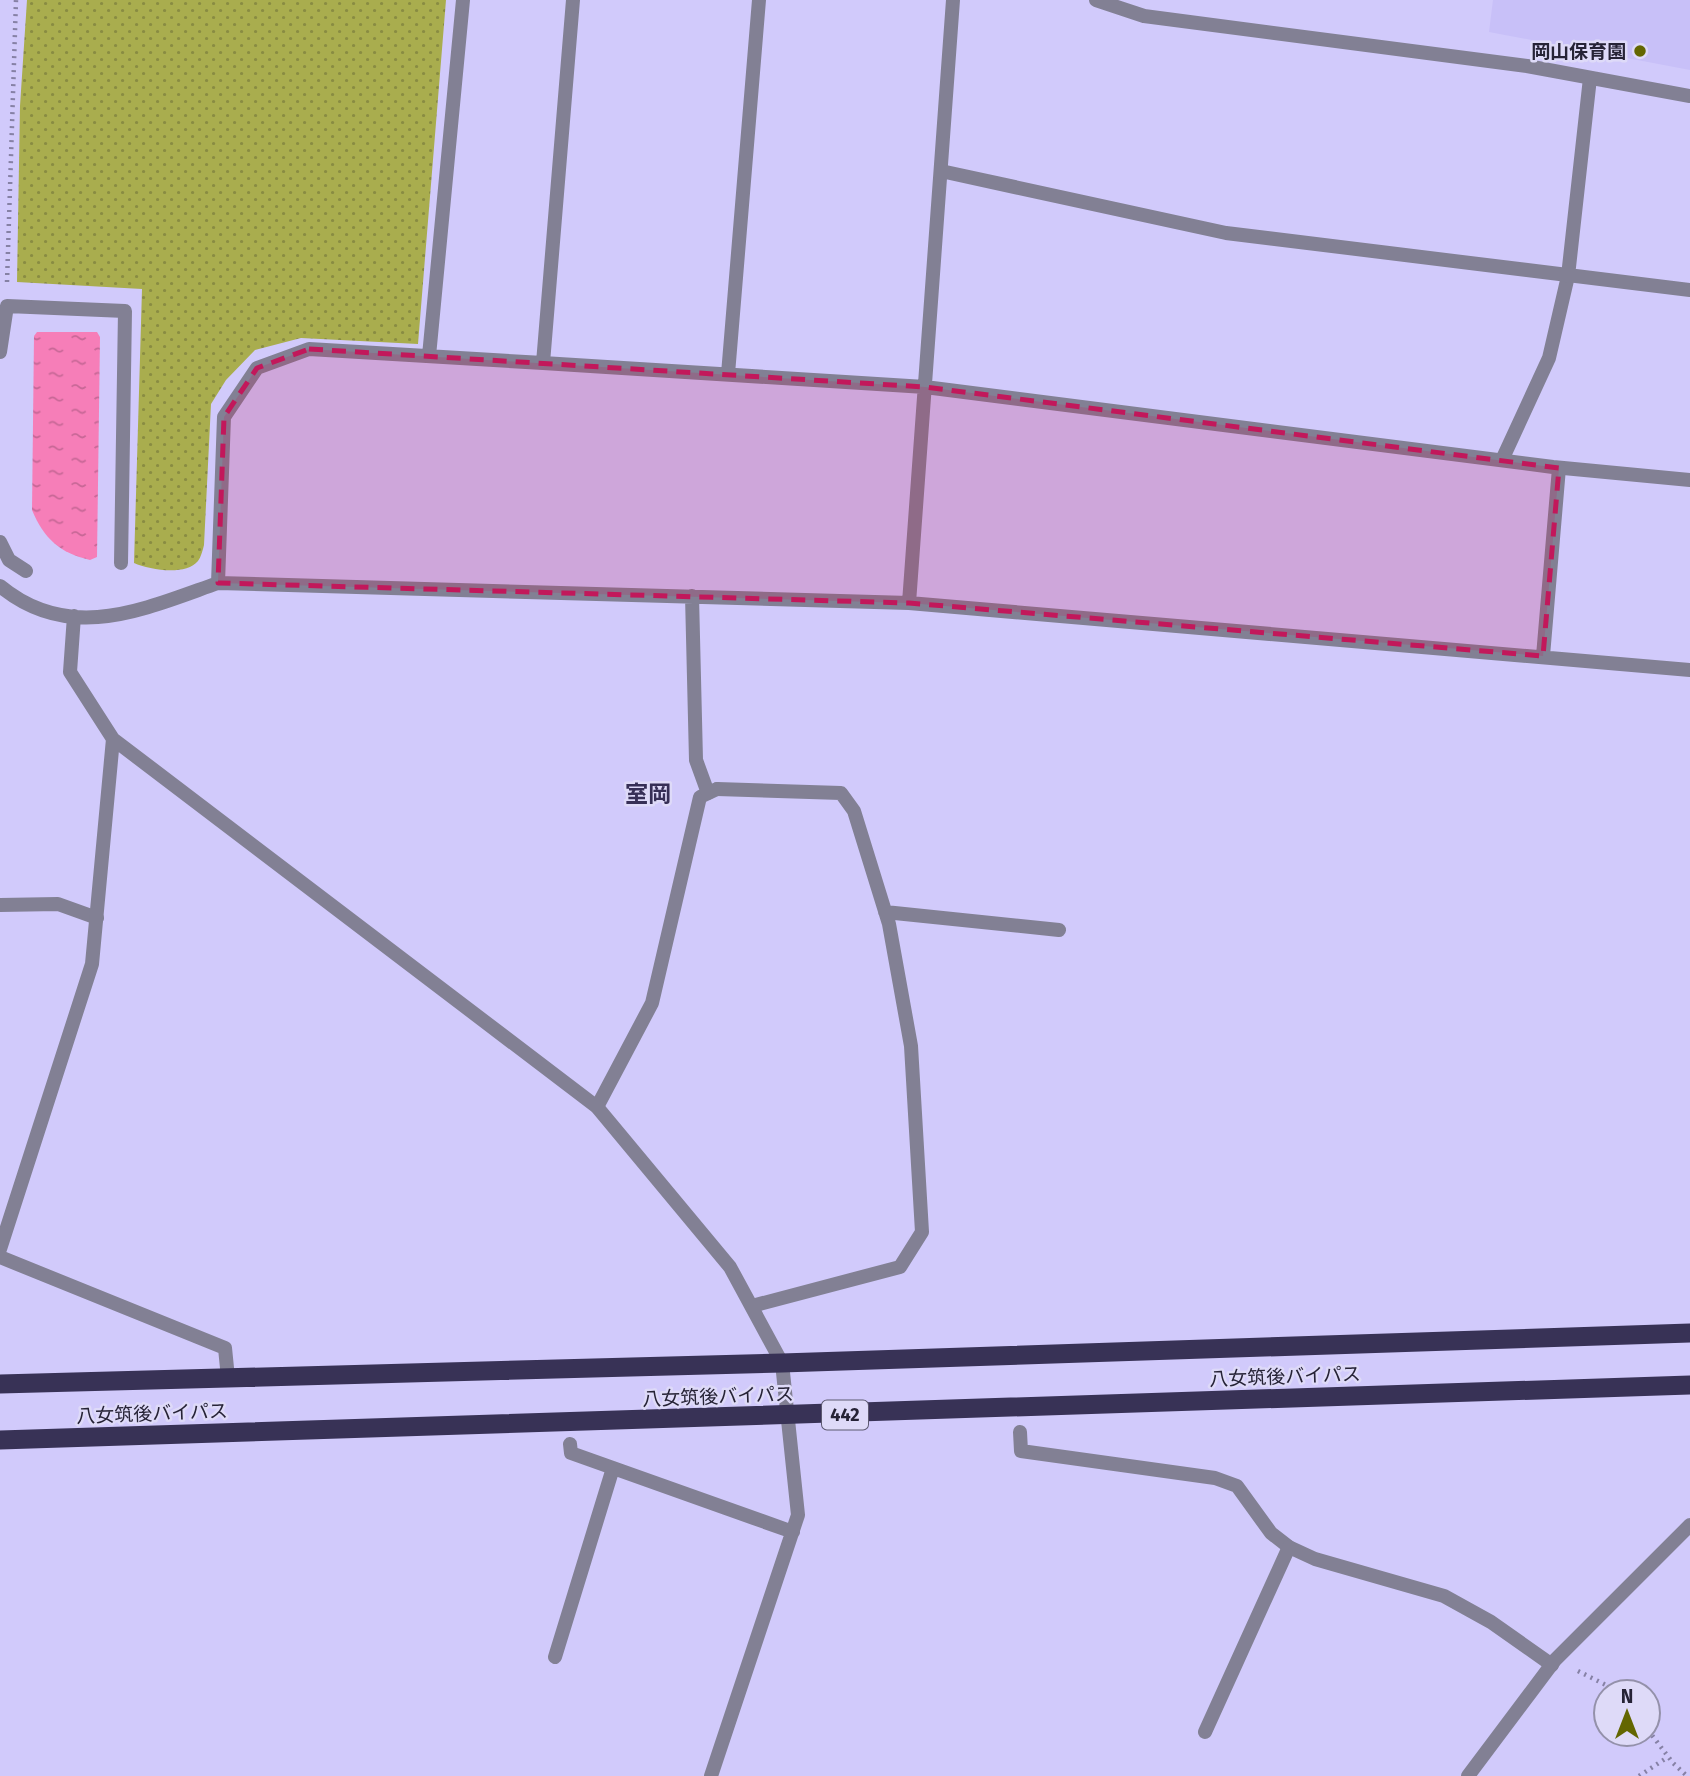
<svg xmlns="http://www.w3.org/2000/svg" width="1690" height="1776" viewBox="0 0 1690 1776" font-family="'Fira Sans','Noto Sans JP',sans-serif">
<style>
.built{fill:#c8c0f8}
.park{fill:url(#park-dots)}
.water{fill:url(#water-ripples)}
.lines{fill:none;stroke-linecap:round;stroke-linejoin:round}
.path{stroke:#8681a5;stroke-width:4.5;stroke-dasharray:2 5;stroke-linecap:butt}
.service{stroke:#828094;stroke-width:14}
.minor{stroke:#828094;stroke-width:14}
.trunk{stroke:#383256;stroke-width:19}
.marked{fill:#c2185b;fill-opacity:0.2;stroke:#c2185b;stroke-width:5;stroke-dasharray:14 9;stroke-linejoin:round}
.poi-dot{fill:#636601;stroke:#dedaf8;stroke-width:2.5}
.labels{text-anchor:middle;stroke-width:5;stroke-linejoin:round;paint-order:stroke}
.shield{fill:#dedaf8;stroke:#5d5a70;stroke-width:2}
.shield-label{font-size:18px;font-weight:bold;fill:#262336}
.poi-label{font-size:19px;font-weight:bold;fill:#262336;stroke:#dedaf8;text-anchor:end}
.street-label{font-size:19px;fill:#262336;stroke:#dedaf8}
.quarter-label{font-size:23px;font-weight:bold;fill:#362f56;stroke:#dedaf8}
</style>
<defs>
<pattern id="park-dots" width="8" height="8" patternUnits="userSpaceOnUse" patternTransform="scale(1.75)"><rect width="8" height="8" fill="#a9ad4e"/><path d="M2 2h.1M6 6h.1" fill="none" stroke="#898c42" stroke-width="1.8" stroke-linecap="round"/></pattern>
<pattern id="water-ripples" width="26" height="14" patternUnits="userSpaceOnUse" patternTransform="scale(1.75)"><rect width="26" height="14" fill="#f67eb8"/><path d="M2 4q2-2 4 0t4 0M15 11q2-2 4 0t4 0" fill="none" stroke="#c76796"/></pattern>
</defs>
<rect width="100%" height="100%" fill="#d1cafb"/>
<path class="built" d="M1493 0H1690V70L1489 32Z"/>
<path class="park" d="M27 0H446L418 344 301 338 255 350 226 380 211 404 204 545C203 549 201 557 198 561 186 576 150 570 134 563L142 289 17 282 20 106Z"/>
<path class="water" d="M37 332H97L100 337 97 557 90 560C60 553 44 539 32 510L34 336Z"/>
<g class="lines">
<path class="path" d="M7 282 16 0
M1578 1671 1606 1685 1612 1692
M1648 1730 1673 1763 1687 1776
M1639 1776 1668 1757"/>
<path class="service" d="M0 352 7 306 125 311 121 563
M1502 460 1549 358 1568 276
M0 542 9 560 26 571
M0 905 58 904 97 918
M597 1107 652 1003 700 797 717 789
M1020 1432 1021 1451 1215 1478 1237 1486 1271 1533 1289 1547 1315 1559 1444 1596 1491 1622 1552 1665"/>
<path class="minor" d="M573 0 543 363 925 387 1553 467 1690 480
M1096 0 1144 16 1527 66 1690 96
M941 171 1226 233 1690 290
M1568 276 1590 78
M429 356 463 0
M728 374 759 0
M218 583 224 417 257 368 309 349 543 363
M0 586C70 644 144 609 218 583L909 603 1690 670
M692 596 696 760 708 793
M909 603 953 0
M74 616 70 672 113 739 597 1107 730 1267 782 1363 798 1515 711 1776
M1543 656 1559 468
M717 789 841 793 854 811 889 924 911 1046 922 1232 900 1267 752 1306
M885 912 1059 930
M0 1249 92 964 113 739
M0 1257 225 1348 228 1378
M570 1444 571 1453 793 1532
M555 1657 613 1468
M1205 1732 1289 1547
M1468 1776 1555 1660 1690 1525"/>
<path class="trunk" d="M0 1384 782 1363 1690 1333
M0 1440 1690 1385"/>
</g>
<path class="marked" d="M309 349 925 387 1559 468 1543 656 909 603 218 583 224 417 257 368Z"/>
<circle class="poi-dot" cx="1640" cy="51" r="7"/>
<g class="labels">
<rect class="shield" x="822" y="1400.5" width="46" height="29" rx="5"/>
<g class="shield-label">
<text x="845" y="1421">442</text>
</g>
<g class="poi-label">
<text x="1626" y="58">岡山保育園</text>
</g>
<g class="street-label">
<text transform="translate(1285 1376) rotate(-2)" y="7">八女筑後バイパス</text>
<text transform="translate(718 1396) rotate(-2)" y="7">八女筑後バイパス</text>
<text transform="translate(152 1413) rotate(-2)" y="7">八女筑後バイパス</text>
</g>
<g class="quarter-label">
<text x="648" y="802">室岡</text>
</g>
</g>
<g transform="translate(1627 1713)"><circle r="33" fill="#dedaf8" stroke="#9491aa" stroke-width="2"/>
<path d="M0-5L12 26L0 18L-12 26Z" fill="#636601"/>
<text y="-10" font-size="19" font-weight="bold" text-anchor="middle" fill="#262336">N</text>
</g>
</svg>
